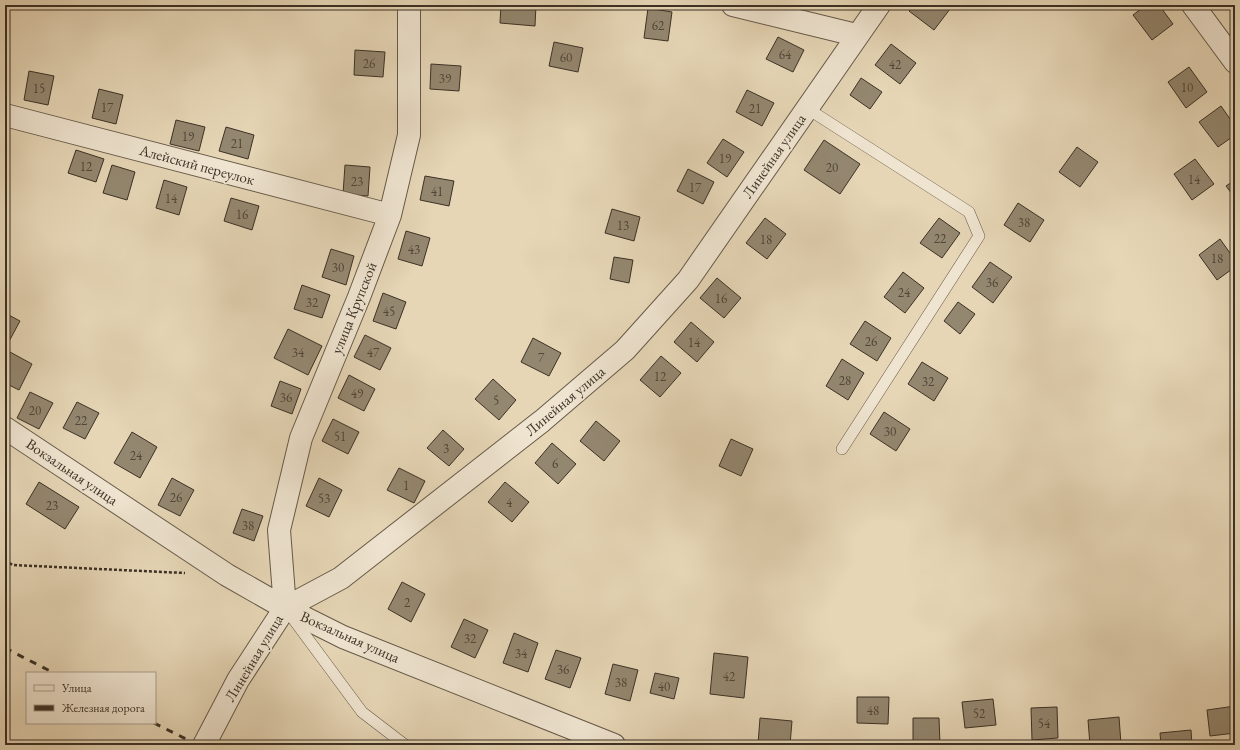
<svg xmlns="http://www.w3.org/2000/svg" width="1240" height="750" viewBox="0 0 1240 750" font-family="'EB Garamond',serif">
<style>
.building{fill:#948770;stroke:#3b3125}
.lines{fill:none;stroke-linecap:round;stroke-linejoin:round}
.service-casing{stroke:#665a49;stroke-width:12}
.minor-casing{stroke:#665a49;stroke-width:24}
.path{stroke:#3b3125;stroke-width:2.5;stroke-dasharray:3 2;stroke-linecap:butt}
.service{stroke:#efe4d0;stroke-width:11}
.minor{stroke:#efe4d0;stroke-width:22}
.rail{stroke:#3b3125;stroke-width:3;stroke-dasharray:7 7;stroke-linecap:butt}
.labels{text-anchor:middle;stroke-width:4;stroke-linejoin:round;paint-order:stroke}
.number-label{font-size:13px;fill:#514638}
.street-label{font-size:15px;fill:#3b3125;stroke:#efe4d0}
</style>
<rect width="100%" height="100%" fill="#e6d6b6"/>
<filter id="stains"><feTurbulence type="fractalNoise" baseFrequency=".005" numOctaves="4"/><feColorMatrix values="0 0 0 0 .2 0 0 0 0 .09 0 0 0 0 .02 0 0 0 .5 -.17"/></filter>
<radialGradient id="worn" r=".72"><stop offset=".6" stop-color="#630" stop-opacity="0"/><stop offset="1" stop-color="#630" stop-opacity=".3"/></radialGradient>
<path class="building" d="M428 5H452V9L427 7Z
M501 5H536L535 26 500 23Z
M914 5H944L950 9 934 30 909 11Z
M1146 5H1159L1173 24 1152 40 1133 15Z
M648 8 672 12 668 41 644 38Z
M778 37 804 50 793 72 766 59Z
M554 42 583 48 578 72 549 66Z
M891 44 916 63 900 84 875 65Z
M355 50 385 52 383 77 354 75Z
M431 64 461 66 459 91 430 89Z
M1189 67 1207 92 1186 108 1168 82Z
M29 71 54 76 48 105 24 100Z
M861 78 882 92 870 109 850 95Z
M99 89 123 95 116 124 92 118Z
M747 90 774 103 762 126 736 112Z
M1221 106 1235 126V135L1218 147 1199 122Z
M176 120 205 127 199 151 170 144Z
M226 127 254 135 248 159 219 151Z
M723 139 744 152 727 177 707 163Z
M824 140 860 164 840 194 804 170Z
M1077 147 1098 162 1080 187 1059 172Z
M76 150 104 159 96 182 68 173Z
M1195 159 1214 184 1192 200 1174 174Z
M112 165 135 172 127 200 103 193Z
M345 165 370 167 368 196 343 194Z
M688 169 714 182 703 204 677 191Z
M425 176 454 181 449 206 420 200Z
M164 180 187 187 179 215 156 208Z
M1235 180V198L1226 186Z
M231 198 259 206 252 230 224 221Z
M1018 203 1044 220 1030 242 1004 225Z
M612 209 640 217 634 241 605 233Z
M765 218 786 234 767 259 746 243Z
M939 218 960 233 942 258 920 243Z
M406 231 430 238 422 266 398 259Z
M1220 239 1235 260V267L1217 280 1199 255Z
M331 249 354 256 346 285 322 277Z
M614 257 633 260 629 283 610 279Z
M990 262 1012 277 993 303 972 287Z
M903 272 924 288 905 313 884 297Z
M717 278 741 298 724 318 700 298Z
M302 285 330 295 322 318 294 309Z
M383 293 406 302 396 329 373 321Z
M958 302 975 314 960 334 944 321Z
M5 313 20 321 6 347H5Z
M865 321 891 338 877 361 850 344Z
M691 322 714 342 697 362 674 342Z
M288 329 322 346 308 375 274 358Z
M365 335 391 348 380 370 354 357Z
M533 338 561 353 549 376 521 362Z
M10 352 32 364 19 390 5 383V363Z
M661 356 681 373 660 397 640 380Z
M842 359 864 373 848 400 826 386Z
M922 362 948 378 934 401 908 384Z
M349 375 375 389 364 411 338 398Z
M493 379 516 400 499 420 475 399Z
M280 381 301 389 292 414 271 406Z
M30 392 53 403 39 429 17 418Z
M77 402 99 413 85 439 63 428Z
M884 412 910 429 896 451 870 434Z
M333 419 359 432 348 454 322 441Z
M596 421 620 441 604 461 580 441Z
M443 430 464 449 449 466 427 448Z
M132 432 157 447 140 478 114 463Z
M731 439 753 449 741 476 719 466Z
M552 443 576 464 558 484 535 463Z
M399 468 425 481 414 503 387 490Z
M172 478 194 490 180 516 158 505Z
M319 478 342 490 329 517 306 506Z
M39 482 79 507 65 529 26 504Z
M505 482 529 502 512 522 488 502Z
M242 509 263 516 254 541 233 533Z
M402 582 425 594 411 622 388 609Z
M464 619 488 630 475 658 451 647Z
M514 633 538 643 528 672 503 663Z
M556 650 581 658 570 688 545 679Z
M714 653 748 657 744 698 710 694Z
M613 664 638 670 630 701 605 694Z
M655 673 679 678 674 699 650 693Z
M857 697H889L888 724 857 723Z
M993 699 996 725 965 728 962 702Z
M1235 706V733L1210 736 1207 710Z
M1057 707 1058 738 1032 740 1031 708Z
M1119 717 1121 744 1090 745 1088 720Z
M760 718 792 721 790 745 758 744Z
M913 718H939L940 745H913Z
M1191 730 1192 745H1161L1160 733Z"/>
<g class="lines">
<defs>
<path id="service" d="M808 109 969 212 979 236 842 449
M291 616 362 712 405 745"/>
<path id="minor" d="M733 5 856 35
M1193 5 1235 62
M5 115 390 215
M5 428 227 575 285 608 343 637 614 745
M285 608 279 530 301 438 359 297 390 215 409 135V5
M204 745 238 680 285 608 341 578 542 421 625 350 688 280 879 5"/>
</defs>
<use href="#service" class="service-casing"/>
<use href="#minor" class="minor-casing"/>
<path class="path" d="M5 561 13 565 185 573"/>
<use href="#service" class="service"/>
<use href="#minor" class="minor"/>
<path class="rail" d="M5 648 54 673
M154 723 198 745"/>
</g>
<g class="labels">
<g class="number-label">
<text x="658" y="30">62</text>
<text x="785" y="59">64</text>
<text x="566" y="62">60</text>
<text x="369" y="68">26</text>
<text x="895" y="69">42</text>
<text x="445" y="83">39</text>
<text x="1187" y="92">10</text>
<text x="39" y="93">15</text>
<text x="107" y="112">17</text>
<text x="755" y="113">21</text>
<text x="188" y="141">19</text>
<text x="237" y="148">21</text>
<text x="725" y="163">19</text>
<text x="86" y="171">12</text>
<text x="832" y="172">20</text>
<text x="1194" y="184">14</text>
<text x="357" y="186">23</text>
<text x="695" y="192">17</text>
<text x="437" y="196">41</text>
<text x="171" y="203">14</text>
<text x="242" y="219">16</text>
<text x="1024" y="227">38</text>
<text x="623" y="230">13</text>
<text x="940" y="243">22</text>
<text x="766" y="244">18</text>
<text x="414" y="254">43</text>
<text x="1217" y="263">18</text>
<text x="338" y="272">30</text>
<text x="992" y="287">36</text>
<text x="904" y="297">24</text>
<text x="721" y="303">16</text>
<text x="312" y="307">32</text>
<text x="389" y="316">45</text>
<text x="871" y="346">26</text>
<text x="694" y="347">14</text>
<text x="298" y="357">34</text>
<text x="373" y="357">47</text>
<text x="541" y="362">7</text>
<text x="660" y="381">12</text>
<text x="845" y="385">28</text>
<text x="928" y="386">32</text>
<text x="357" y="398">49</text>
<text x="286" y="402">36</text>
<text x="496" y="405">5</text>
<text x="35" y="415">20</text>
<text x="81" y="425">22</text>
<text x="890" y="436">30</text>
<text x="340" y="441">51</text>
<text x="446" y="453">3</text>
<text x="136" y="460">24</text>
<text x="555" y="468">6</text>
<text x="406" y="490">1</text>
<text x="176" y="502">26</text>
<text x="324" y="503">53</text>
<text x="509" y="507">4</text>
<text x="52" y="510">23</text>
<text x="248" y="530">38</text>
<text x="407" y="607">2</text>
<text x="470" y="643">32</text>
<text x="521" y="658">34</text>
<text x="563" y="674">36</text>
<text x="729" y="681">42</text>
<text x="621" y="687">38</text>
<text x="664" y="691">40</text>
<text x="873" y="715">48</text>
<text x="979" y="718">52</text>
<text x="1044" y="728">54</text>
</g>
<g class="street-label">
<text transform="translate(774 156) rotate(-55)" y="5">Линейная улица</text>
<text transform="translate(197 165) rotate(15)" y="5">Алейский переулок</text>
<text transform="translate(354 308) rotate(-68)" y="5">улица Крупской</text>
<text transform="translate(565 401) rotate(-40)" y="5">Линейная улица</text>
<text transform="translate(72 472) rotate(34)" y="5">Вокзальная улица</text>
<text transform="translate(350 637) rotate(24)" y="5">Вокзальная улица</text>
<text transform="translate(254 658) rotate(-59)" y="5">Линейная улица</text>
</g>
</g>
<rect width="1240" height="750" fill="none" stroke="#e6d6b6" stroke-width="20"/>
<rect x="6" y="6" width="1228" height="738" fill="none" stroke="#3b3125" stroke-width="2"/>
<rect x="10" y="10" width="1220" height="730" fill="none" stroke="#3b3125"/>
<rect x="26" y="672" width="130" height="52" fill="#efe4d0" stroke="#a79c8c"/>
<rect x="34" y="685" width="20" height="6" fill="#efe4d0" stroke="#a79c8c"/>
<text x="62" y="692" font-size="12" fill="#3b3125">Улица</text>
<rect x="34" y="705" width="20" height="6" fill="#3b3125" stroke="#a79c8c"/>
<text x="62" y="712" font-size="12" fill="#3b3125">Железная дорога</text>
<rect width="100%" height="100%" filter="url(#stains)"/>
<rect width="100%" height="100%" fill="url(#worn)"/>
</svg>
